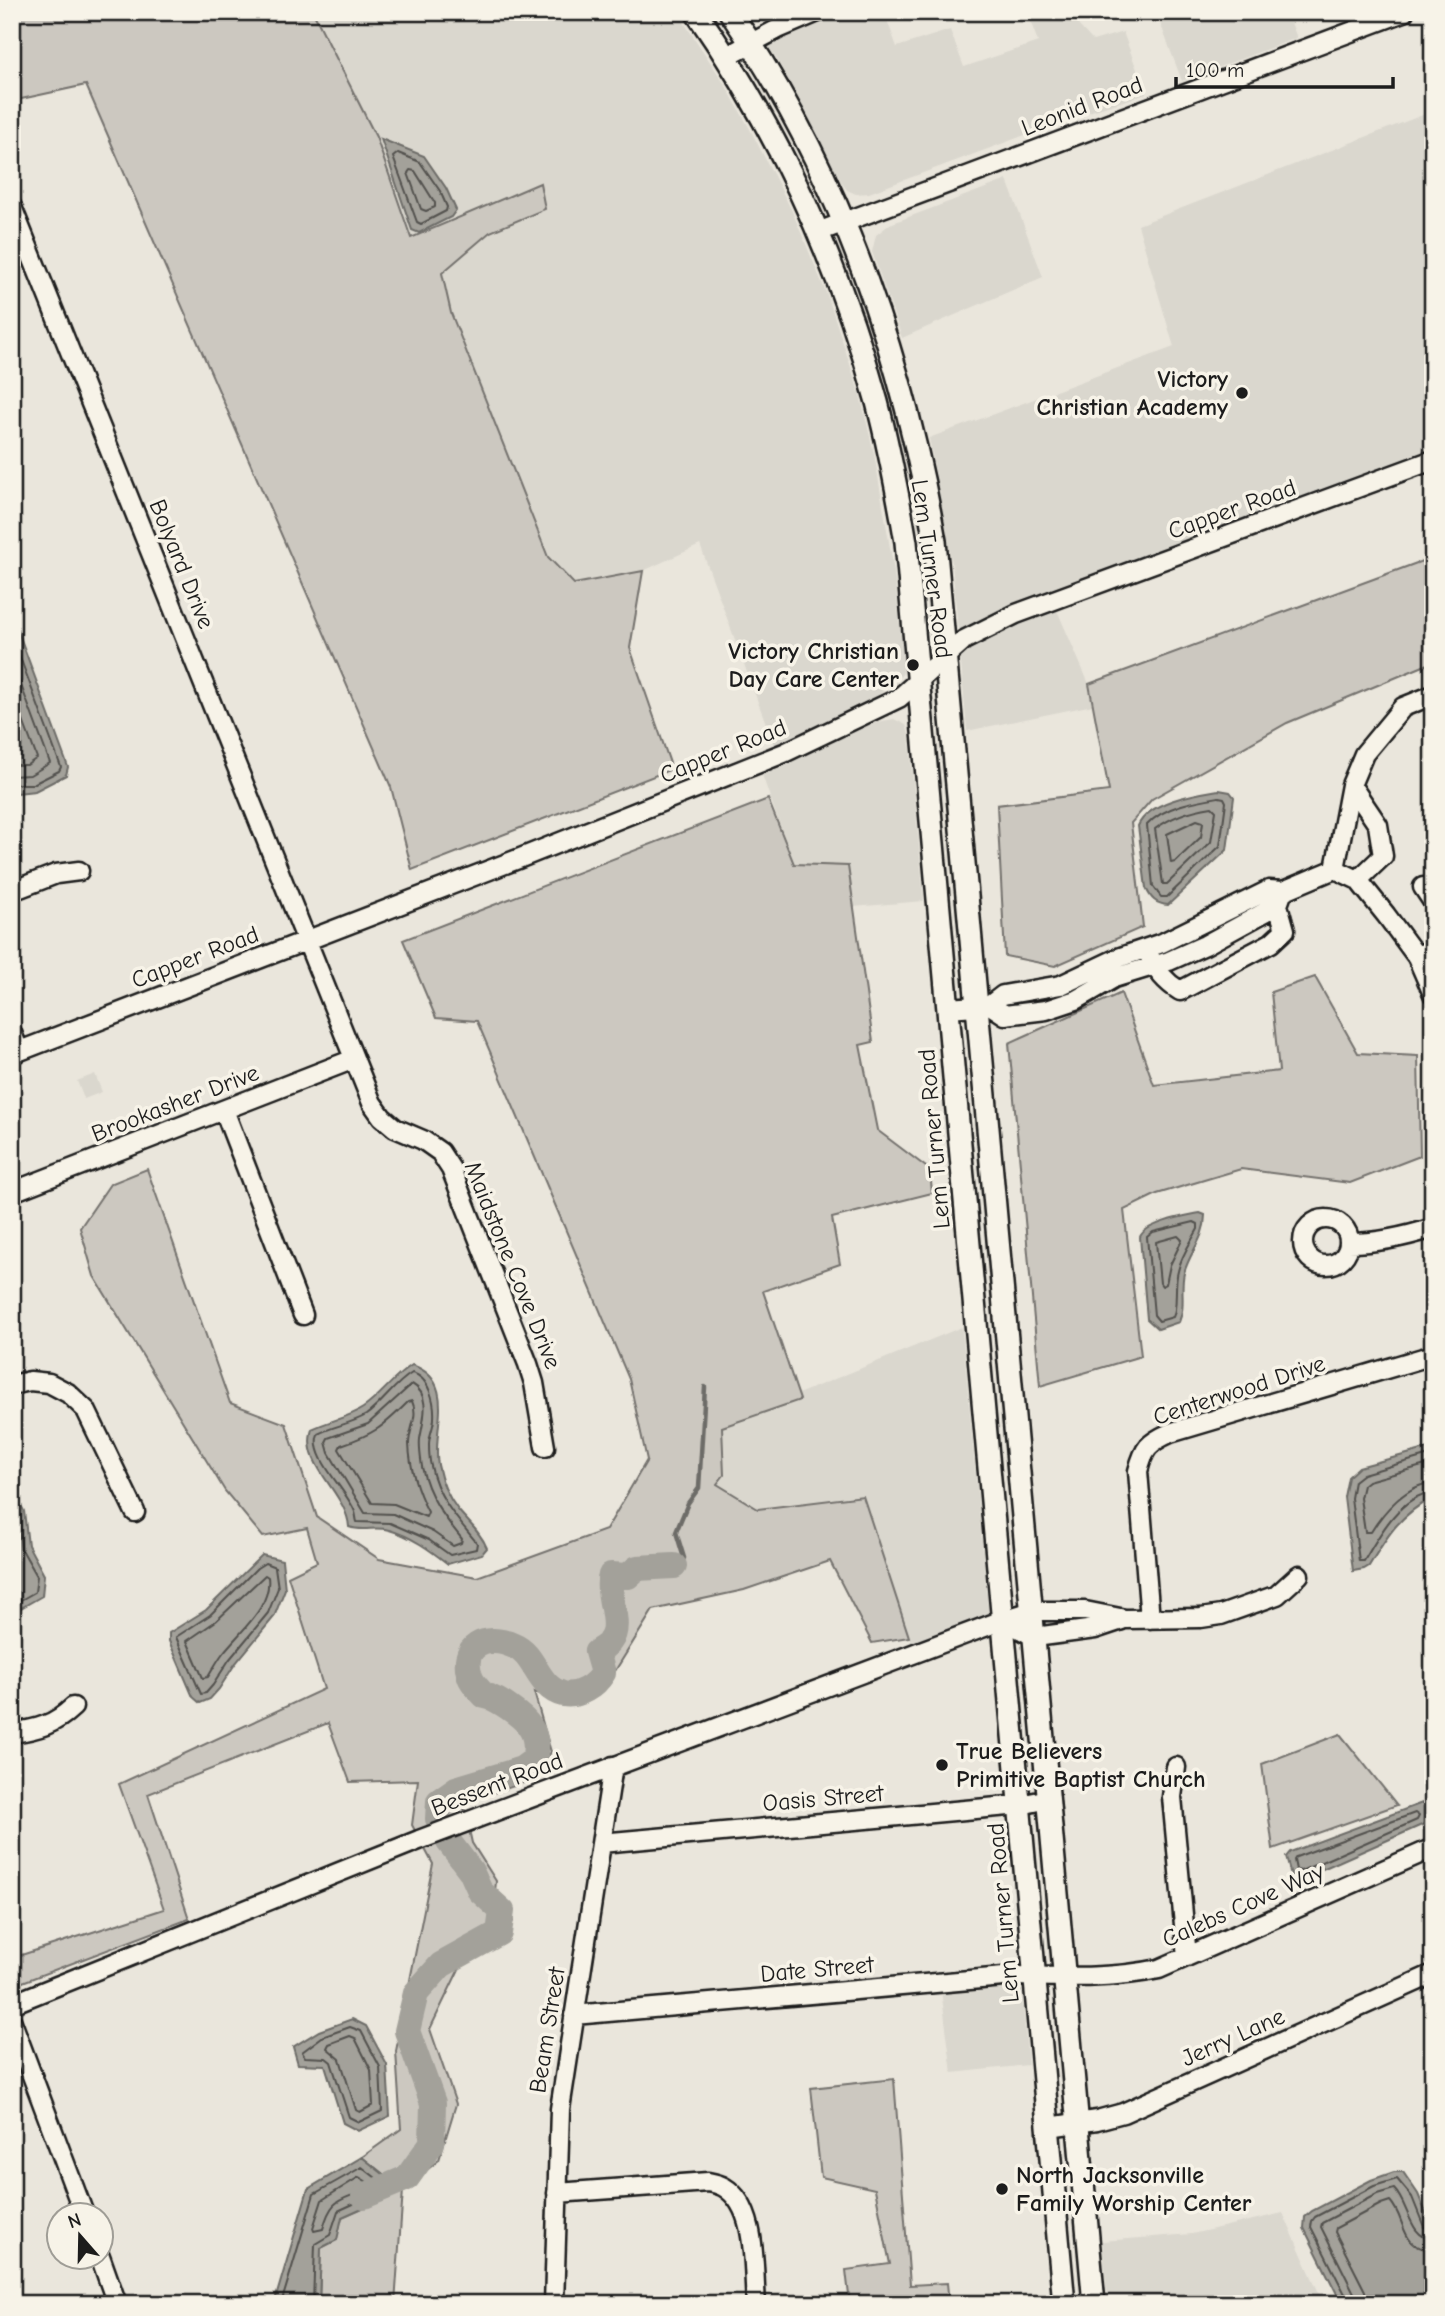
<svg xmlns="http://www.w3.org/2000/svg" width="1445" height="2316" viewBox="0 0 1445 2316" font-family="'Comic Neue',sans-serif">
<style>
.built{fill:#dad7ce}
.green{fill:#ccc8c0;stroke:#74726e;stroke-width:2}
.water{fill:#a3a19a;stroke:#6d6c68;stroke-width:2}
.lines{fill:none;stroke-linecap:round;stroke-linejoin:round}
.shore{stroke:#52514e;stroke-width:2}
.stream{stroke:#6d6c68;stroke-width:4.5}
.river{stroke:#a3a19a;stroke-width:26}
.minor-casing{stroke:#1c1c1c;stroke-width:23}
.major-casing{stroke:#1c1c1c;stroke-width:26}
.minor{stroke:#f7f3e8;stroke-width:18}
.major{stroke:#f7f3e8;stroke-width:21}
.poi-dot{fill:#1c1c1c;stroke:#f7f3e8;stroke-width:2.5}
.labels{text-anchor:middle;stroke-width:7;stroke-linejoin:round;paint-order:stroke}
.street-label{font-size:24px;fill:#1c1c1c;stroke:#f7f3e8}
.poi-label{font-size:24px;font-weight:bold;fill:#1c1c1c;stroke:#f7f3e8;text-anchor:end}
</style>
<rect width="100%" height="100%" fill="#eae6dc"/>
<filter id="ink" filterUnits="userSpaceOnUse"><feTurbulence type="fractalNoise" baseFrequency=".0143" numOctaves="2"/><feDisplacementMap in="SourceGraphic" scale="14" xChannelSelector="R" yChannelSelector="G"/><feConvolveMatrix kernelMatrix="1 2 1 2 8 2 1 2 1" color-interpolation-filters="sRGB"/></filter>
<g filter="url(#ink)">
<path class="built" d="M313 12H677L726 86 751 131 792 211 828 297 860 395 874 453 894 571 904 663 903 673 896 682 871 700 775 748 700 545 643 571 574 584 548 557 451 313 442 273 490 232 544 209 540 184 412 238 376 137Z
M800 12H884L897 47 950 30 964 67 1038 42 1027 12H1073L1079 26 1093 41 1123 32 1146 94 1079 115 869 193 856 194 847 190 842 183 778 61 756 28Z
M1156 12H1287L1297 38 1182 81Z
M1433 111V466L1056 608 1089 684 1093 705 967 731 952 564 929 438 1174 347 1138 225Z
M1007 180 1043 277 902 338 872 252 876 235 890 224Z
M894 719 906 725 909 734 924 901 853 907 848 866 794 865 761 772 876 722Z
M95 1074 102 1092 84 1099 77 1081Z
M962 1327 989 1616 913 1648 863 1496 758 1509 716 1484 724 1475 722 1427 799 1400 798 1394Z
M1020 1967 1028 2065 952 2073 939 1975Z
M1283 2213 1324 2304H1108L1102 2241 1192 2234Z"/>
<path class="green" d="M12 12H313L376 137 411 238 540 183 545 209 490 232 442 273 451 313 548 557 574 584 643 571 630 648 672 769 412 870 391 787 86 85 12 101Z
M1433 557V662L1287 723 1152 799 1131 823 1143 927 1055 966 1005 956 997 805 1109 791 1089 684Z
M768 799 794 864 848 866 873 1042 860 1045 877 1130 930 1170 932 1193 832 1218 840 1264 763 1291 800 1400 722 1427 724 1475 717 1484 758 1509 863 1496 909 1637 872 1643 830 1561 744 1590 653 1610 607 1684 573 1704 534 1692 551 1752 532 1780 463 1803 472 1843 496 1881 495 1892 513 1921 505 1942 461 1965 430 2029 456 2104 439 2160 403 2190 395 2304H319L321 2248 336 2240 342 2217 403 2190 362 2157 401 2129 396 2051 433 1864 412 1825 418 1780 350 1782 328 1723 148 1794 189 1919 12 1986V1958L164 1909 119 1784 324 1689 288 1576 317 1562 307 1528 263 1537 225 1491 94 1276 80 1228 110 1184 147 1169 230 1403 286 1424 317 1517 379 1559 477 1577 606 1530 647 1460 629 1379 477 1021 436 1018 403 940Z
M1315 977 1358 1053 1418 1056 1420 1156 1350 1183 1241 1169 1157 1194 1124 1210 1141 1356 1040 1386 1009 1043 1121 993 1154 1085 1279 1071 1271 992Z
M1340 1734 1397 1805 1273 1849 1262 1764Z
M894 2079 910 2285 947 2283 949 2304H850L846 2270 890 2264 875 2189 821 2177 811 2088Z"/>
<path class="water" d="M381 139 424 156 446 188 456 210 451 217 419 233 412 230Z
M12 615 68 767 66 775 35 791 17 793 12 790Z
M1219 790 1230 792 1234 797 1227 850 1168 905C1156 904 1151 899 1146 888L1138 826C1149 801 1195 794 1219 790Z
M1200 1213 1205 1215C1205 1239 1190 1251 1184 1273 1180 1290 1186 1306 1179 1322L1158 1329 1147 1319 1140 1237C1145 1223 1185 1216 1200 1213Z
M412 1365C459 1381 431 1432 438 1465 441 1481 448 1497 458 1510 468 1522 481 1533 487 1548L482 1554 448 1564C430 1550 411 1536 389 1530 375 1526 363 1532 349 1527 347 1493 300 1465 312 1429 328 1421 348 1418 363 1408 381 1396 393 1377 412 1365Z
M1433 1447V1497C1400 1515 1388 1534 1369 1566L1364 1569 1353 1571 1344 1497 1348 1477 1359 1467Z
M12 1488 24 1511 28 1545 44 1575 42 1596 12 1613Z
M262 1555 282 1560 285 1589 274 1617 235 1664 219 1689 210 1699 200 1703 193 1697 169 1641V1633L206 1610Z
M1433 1799V1820L1300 1879H1292L1286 1857 1290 1852Z
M352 2019 366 2026 387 2065 390 2116 358 2131 343 2123 325 2065 298 2064 293 2047 319 2031Z
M362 2157 403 2190 342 2217 337 2240 321 2248 319 2304H274L308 2189Z
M1394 2172H1403L1418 2194 1433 2230V2304H1342L1304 2228 1305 2217 1312 2211 1371 2180Z"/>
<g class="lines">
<path class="shore" d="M398 153 420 162 440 191 447 207 446 211 421 224 417 222 393 157Z
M410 170 415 171 435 203V207L426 211 421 209 408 173Z
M12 636 61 767 59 771 33 784H12
M12 661 50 763 30 775 12 776
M12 691 37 758 27 765H12
M1219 797 1224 798 1226 802 1220 846 1167 897H1161L1153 886 1147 825C1164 806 1195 801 1219 797Z
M1212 807 1216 811 1211 842 1167 884H1163L1155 829C1172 816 1192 810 1212 807Z
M1197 820 1203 822 1201 837 1175 862 1171 863 1167 834Z
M1194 1222 1198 1224V1229C1191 1242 1181 1256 1178 1271 1174 1284 1178 1308 1173 1317L1159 1321 1154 1315 1147 1237 1153 1232Z
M1178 1236 1182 1240 1170 1265 1166 1284 1162 1286 1160 1283 1156 1242Z
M412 1373C429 1377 435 1402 434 1418 434 1427 429 1435 429 1444 429 1451 429 1459 431 1466 437 1497 457 1519 477 1543L476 1549 450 1555 429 1540 390 1523 357 1522C356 1519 356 1515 355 1512 347 1490 309 1457 318 1434 333 1426 351 1424 366 1415 383 1403 394 1384 412 1373Z
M412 1384C432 1395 423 1421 420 1439 419 1448 421 1459 422 1467 428 1496 444 1517 462 1539L461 1543 453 1546 433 1532 393 1514 365 1513 329 1453 326 1442 328 1438 368 1424Z
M408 1402 412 1401C419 1416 409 1429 409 1444 410 1468 417 1491 428 1512L426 1517 394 1504 372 1503 339 1449 341 1445C374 1434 383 1427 408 1402Z
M1433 1454 1363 1474 1354 1481 1351 1498 1359 1561H1364C1379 1535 1400 1496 1433 1492
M1433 1463 1368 1481 1363 1485 1360 1498 1365 1532H1371C1383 1512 1407 1484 1433 1483
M12 1503 17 1514 21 1548 37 1576 35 1592 12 1605
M265 1563 275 1567 278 1588 268 1613 229 1660 213 1685 206 1693 201 1694 176 1637 210 1615 257 1568Z
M265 1575 268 1577C272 1607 240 1631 223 1653 217 1661 213 1669 208 1677L203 1678 187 1641 216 1621Z
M1415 1813 1419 1816 1417 1820 1301 1871 1296 1870 1294 1860 1296 1857Z
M350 2027 361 2031 380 2067 382 2111 359 2122 349 2117 331 2062 326 2058 305 2057 302 2052 322 2037Z
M350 2036 355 2038 371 2070 373 2105 360 2112 356 2110 340 2059 327 2048 329 2044Z
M359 2177 369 2183V2188C341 2202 332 2195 323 2229L314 2231 313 2228 322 2200Z
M281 2304 314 2194 362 2167 385 2185 386 2189 338 2211 330 2235 315 2244 313 2304
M1348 2304 1347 2298 1311 2227 1312 2221 1315 2217 1374 2186 1397 2179 1412 2197 1424 2227 1433 2231
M1357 2304 1355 2295 1321 2227 1322 2223 1377 2194 1394 2189C1409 2204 1409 2238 1433 2239
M1367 2304 1365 2291 1335 2232 1336 2228 1381 2204 1390 2201C1407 2219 1399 2249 1433 2250"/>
<path class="stream" d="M674 1566 681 1564 684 1558 676 1532 688 1503 699 1488 705 1387"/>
<path class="river" d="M364 2196 407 2178 432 2143 433 2103 407 2031 416 1993 441 1965 499 1933 502 1911 480 1891 471 1871 449 1842 438 1819 439 1801 456 1789 522 1769 534 1760C537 1748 537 1737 530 1727 524 1717 496 1697 485 1696 480 1691 474 1685 471 1679 458 1646 486 1633 514 1646 536 1655 537 1688 563 1694 579 1697 595 1686 603 1673L597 1652C601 1649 608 1645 610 1641 623 1624 605 1595 611 1575L628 1576 637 1568 674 1566"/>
<defs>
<path id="minor" d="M725 57 778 29 818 12
M12 207 372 1103 382 1117 395 1128 423 1140 440 1152 451 1169 528 1364 534 1383 545 1447
M818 232 1404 12
M1335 869 1351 785
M1358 880 1383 856 1378 825 1351 785 1364 754 1403 707 1433 695
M1423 887 1433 902
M12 891 56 874 79 871
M1283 891 1335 869 1358 880 1386 915 1417 957 1433 994
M1149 955C1156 971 1165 982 1180 991L1271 943 1285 930 1278 905
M1417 957 1433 948
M948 1008 990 1005 1003 995 1061 985 1118 958 1162 943 1269 890 1283 891 1278 905 1205 945 1169 961 1114 978 1076 1000 1046 1010 1005 1015 990 1005
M12 1033 19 1051
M12 1054 518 859 784 753 899 698 964 640 1016 614 1433 460
M224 1110 303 1315
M12 1192 354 1059
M1303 1242a23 23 0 1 1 46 0a23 23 0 1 1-46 0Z
M1349 1243C1378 1243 1405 1237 1433 1228
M12 1385 30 1381 49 1383 68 1393 86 1410 135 1512
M1150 1619 1138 1471C1144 1448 1148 1443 1170 1433L1433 1355
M1003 1620 1035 1637 1095 1629 1122 1620
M12 1733C38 1729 54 1725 73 1707
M1176 1767 1172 1797 1187 1957
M601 1843 1020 1805 1049 1799
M12 2004 419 1840 1003 1620 1032 1611H1085L1125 1619 1201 1618 1221 1615 1277 1595 1299 1575
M574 2015 1015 1976C1064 1977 1112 1979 1159 1969L1433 1848
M12 2022 84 2214
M1049 2127 1097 2120 1123 2113 1433 1974
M557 2193 708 2182C713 2183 719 2184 724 2187 758 2207 753 2269 756 2304
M100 2256 117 2304
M554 2304 560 2109 613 1766"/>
<path id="major" d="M696 12C778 130 839 263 877 402 889 448 898 495 906 542L1064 2304
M730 12C839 171 902 352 935 541L1094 2304"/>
</defs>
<use href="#minor" class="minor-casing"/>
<use href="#major" class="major-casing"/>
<use href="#minor" class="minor"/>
<use href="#major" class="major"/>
</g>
</g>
<g class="poi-dot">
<circle cx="1242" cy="393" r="7"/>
<circle cx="913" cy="665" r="7"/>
<circle cx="942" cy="1765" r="7"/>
<circle cx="1002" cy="2189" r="7"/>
</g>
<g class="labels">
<g class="street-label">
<text transform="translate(1082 106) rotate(-21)" y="8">Leonid Road</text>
<text transform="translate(1232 509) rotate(-20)" y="8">Capper Road</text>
<text transform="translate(182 564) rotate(68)" y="8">Bolyard Drive</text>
<text transform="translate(932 569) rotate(82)" y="8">Lem Turner Road</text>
<text transform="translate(723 751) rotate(-22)" y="8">Capper Road</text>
<text transform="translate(195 957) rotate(-21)" y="8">Capper Road</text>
<text transform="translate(175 1103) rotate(-21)" y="8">Brookasher Drive</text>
<text transform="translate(934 1139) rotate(-95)" y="8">Lem Turner Road</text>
<text transform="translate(513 1265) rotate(68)" y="8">Maidstone Cove Drive</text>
<text transform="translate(1239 1390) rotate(-18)" y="8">Centerwood Drive</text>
<text transform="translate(497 1784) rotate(-21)" y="8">Bessent Road</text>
<text transform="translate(823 1798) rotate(-5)" y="8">Oasis Street</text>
<text transform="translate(1243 1905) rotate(-24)" y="8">Calebs Cove Way</text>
<text transform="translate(1003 1913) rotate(-95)" y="8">Lem Turner Road</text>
<text transform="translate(817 1969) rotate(-5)" y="8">Date Street</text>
<text transform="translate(547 2030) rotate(-81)" y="8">Beam Street</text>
<text transform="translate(1233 2037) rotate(-24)" y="8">Jerry Lane</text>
</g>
<g class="poi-label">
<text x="1228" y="387">Victory<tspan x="1228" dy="28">Christian Academy</tspan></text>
<text x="899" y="659">Victory Christian<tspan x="899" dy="28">Day Care Center</tspan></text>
<text x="956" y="1759" text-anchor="start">True Believers<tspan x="956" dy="28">Primitive Baptist Church</tspan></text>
<text x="1016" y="2183" text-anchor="start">North Jacksonville<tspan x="1016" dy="28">Family Worship Center</tspan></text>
</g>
</g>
<rect width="1445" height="2316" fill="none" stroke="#f7f3e8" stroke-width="42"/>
<rect x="21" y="21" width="1403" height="2274" fill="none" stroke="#1c1c1c" stroke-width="2.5" filter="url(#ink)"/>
<g transform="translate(80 2236) rotate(340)"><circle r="33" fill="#f7f3e8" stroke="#9f9d96" stroke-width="2"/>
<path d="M0-5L12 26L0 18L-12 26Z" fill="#1c1c1c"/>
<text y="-10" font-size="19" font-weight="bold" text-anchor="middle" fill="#1c1c1c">N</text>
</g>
<path d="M1176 77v10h217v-10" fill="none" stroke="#1c1c1c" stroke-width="3.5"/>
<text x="1186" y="77" font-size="21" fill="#1c1c1c" stroke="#f7f3e8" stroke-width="5" paint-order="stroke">100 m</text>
</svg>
